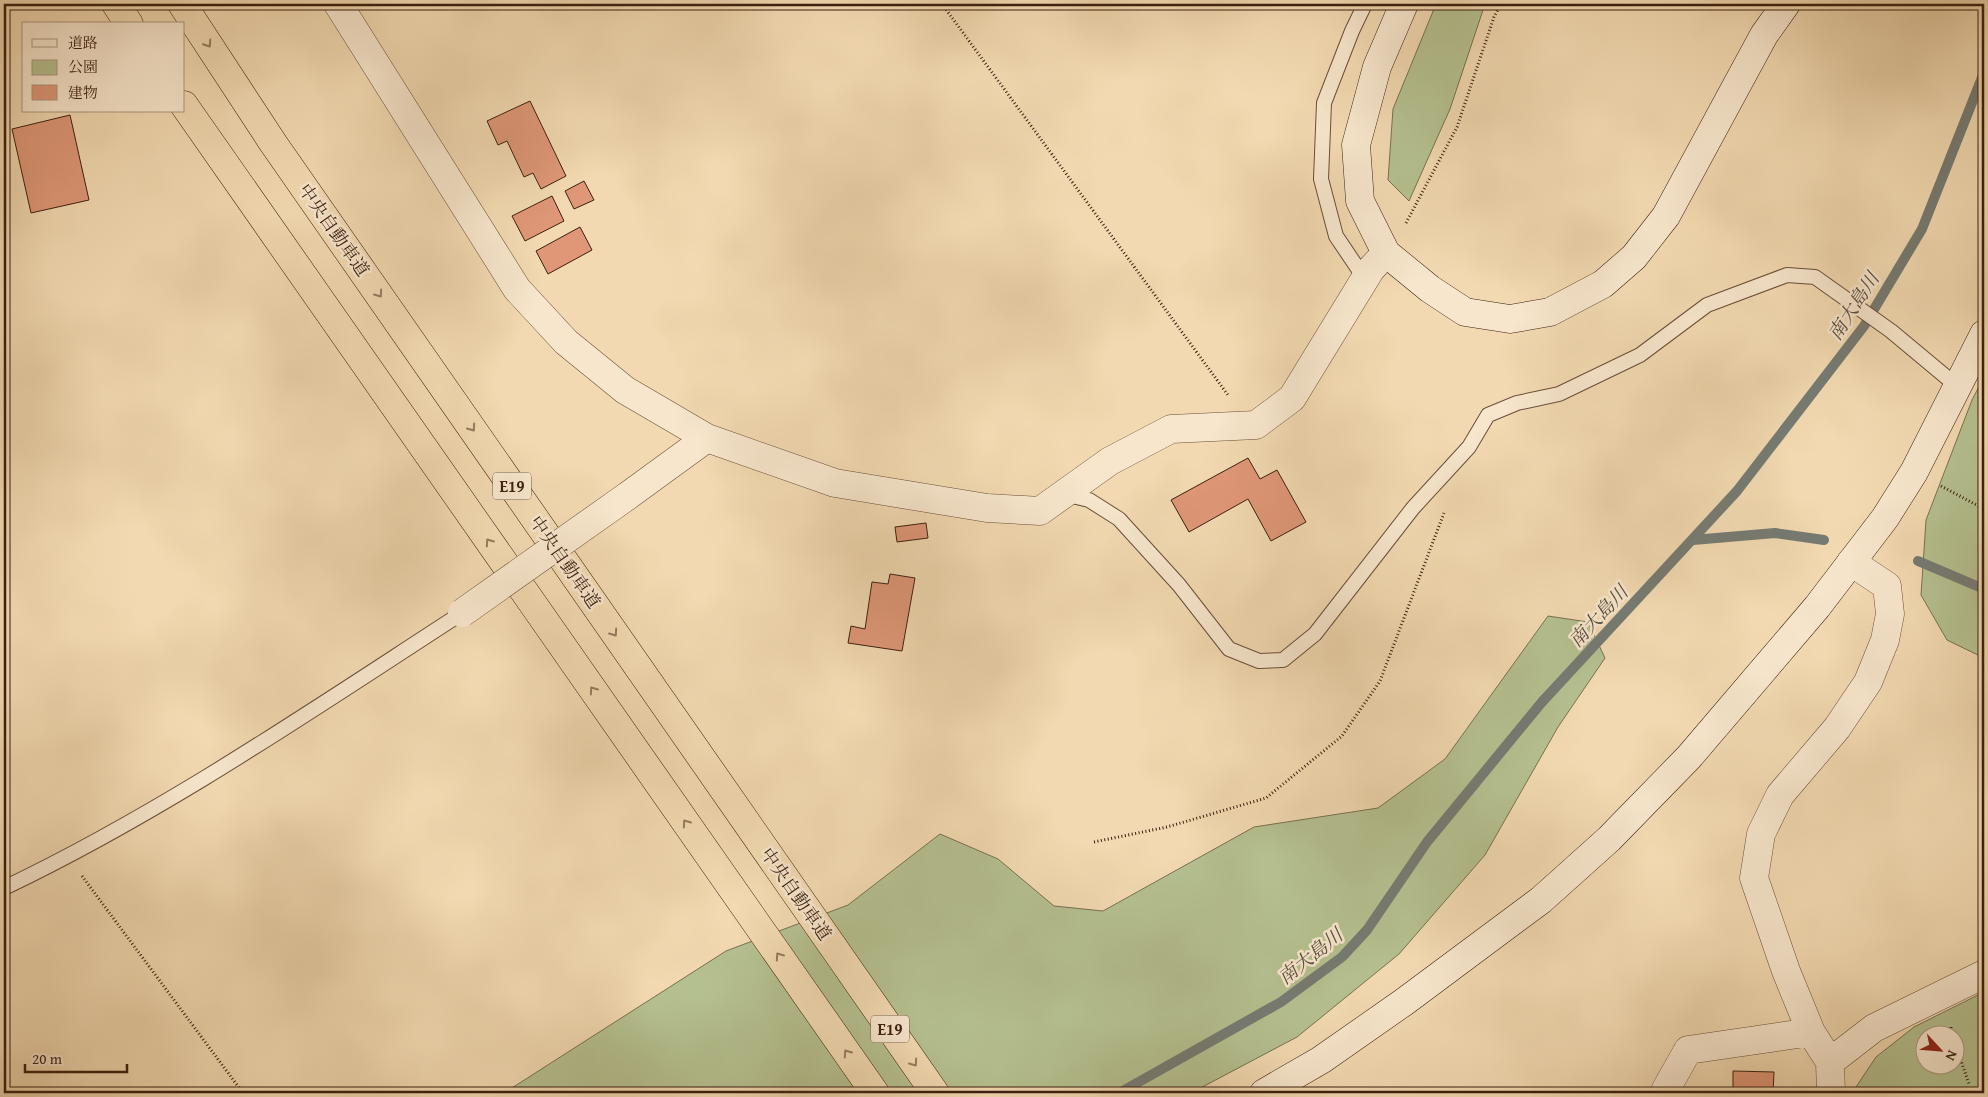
<svg xmlns="http://www.w3.org/2000/svg" width="1988" height="1097" viewBox="0 0 1988 1097" font-family="'Gentium Book Plus','Noto Serif JP',serif">
<style>
.green{fill:#b5c090;stroke:#787050;fill-rule:evenodd}
.lines{fill:none;stroke-linecap:round;stroke-linejoin:round}
.stream{stroke:#767b73;stroke-width:10}
.building{fill:#df9777;stroke:#3b1f0f}
.lane-casing{stroke:#694e38;stroke-width:16}
.street-casing{stroke:#694e38;stroke-width:29}
.secondary-casing{stroke:#3b1f0f;stroke-width:29}
.highway-casing{stroke:#3b1f0f;stroke-width:29}
.path{stroke:#3b1f0f;stroke-width:3;stroke-dasharray:1 2.5;stroke-linecap:butt}
.lane{stroke:#f7e6cc;stroke-width:14}
.street{stroke:#f7e6cc;stroke-width:28}
.secondary{stroke:#f7e6cc;stroke-width:28}
.highway{stroke:#f2d9b1;stroke-width:28}
.street-bridge-casing{stroke:#694e38;stroke-width:29;stroke-linecap:butt}
.street-bridge{stroke:#f7e6cc;stroke-width:28}
.oneway{stroke:#967c60}
.labels{text-anchor:middle;stroke-width:5;stroke-linejoin:round;paint-order:stroke}
.shield{fill:#f7e6cc;stroke:#735b48;stroke-width:1}
.shield-label{font-size:16px;font-weight:bold;fill:#3b1f0f}
.street-label{font-size:18px;fill:#3b1f0f;stroke:#f7e6cc}
.water-label{font-size:19px;font-style:italic;fill:#584d41;stroke:#f7e6cc}
</style>
<rect width="100%" height="100%" fill="#f2d9b1"/>
<filter id="stains"><feTurbulence type="fractalNoise" baseFrequency=".004" numOctaves="4"/><feColorMatrix values="0 0 0 0 .2 0 0 0 0 .09 0 0 0 0 .02 0 0 0 .5 -.17"/></filter>
<radialGradient id="worn" r=".72"><stop offset=".6" stop-color="#630" stop-opacity="0"/><stop offset="1" stop-color="#630" stop-opacity=".3"/></radialGradient>
<path class="green" d="M1436 4H1485L1450 109 1409 201 1388 180 1393 109Z
M1984 377V658L1947 640 1921 595 1926 520 1972 400Z
M1548 616 1588 622 1605 658 1558 727 1485 855 1399 954 1297 1037 1191 1093H504L726 951 848 905 940 834 998 859 1054 906 1103 911 1254 827 1378 808 1445 759Z
M1984 992V1093H1852L1876 1057 1914 1027ZM1926 1034H1956V1064H1926Z"/>
<g class="lines">
<path class="stream" d="M1693 540 1775 533 1824 540
M1918 561 1984 589
M1119 1093 1281 1002 1342 957 1367 930 1427 842 1542 702 1737 491 1864 326 1922 229 1983 75 1984 60"/>
</g>
<path class="building" d="M530 101 566 176 541 189 533 173 524 177 507 141 498 145 487 121Z
M70 115 89 200 31 213 12 129Z
M584 181 594 200 574 209 565 191Z
M552 196 564 221 525 241 512 216Z
M580 227 592 250 548 274 536 251Z
M1248 458 1260 479 1277 470 1306 522 1271 541 1248 499 1189 532 1171 500Z
M926 523 928 538 897 542 895 527Z
M890 574 915 578 902 651 848 643 851 626 865 629 872 582 888 584Z
M1733 1071 1774 1072 1773 1093H1733Z"/>
<g class="lines">
<defs>
<path id="lane" d="M1365 279 1336 236 1321 179 1324 103 1352 31 1365 4
M1064 494 1089 500 1119 519 1179 585 1229 649 1259 661 1283 660 1315 634 1413 508 1469 447 1488 415 1517 403 1559 394 1640 355 1707 305 1787 275 1815 277 1891 331 1957 386
M4 888C165 811 312 710 462 613"/>
<path id="street" d="M338 4 517 289 566 342 625 390 707 438 835 483 987 508 1040 511 1110 461 1171 429 1256 425 1292 398 1371 269 1386 253
M626 497 707 438
M1830 1062 1874 1028 1984 974
M1669 1093 1666 1089 1688 1050 1811 1032
M1831 1093 1830 1062 1811 1032 1786 971 1754 878 1761 834 1780 795 1837 728 1868 682 1885 640 1890 614 1887 586 1851 562"/>
<path id="secondary" d="M1404 4 1377 67 1356 145 1360 201 1386 253 1430 289 1465 312 1510 319 1550 312 1603 284 1634 257 1666 216 1764 35 1786 4
M1264 1093 1321 1060 1404 1002 1541 900 1609 839 1689 757 1817 607 1885 518 1914 472 1984 334"/>
<path id="highway" d="M116 4 129 24
M182 4 273 143 935 1093
M184 105 875 1093"/>
</defs>
<use href="#lane" class="lane-casing"/>
<use href="#street" class="street-casing"/>
<use href="#secondary" class="secondary-casing"/>
<use href="#highway" class="highway-casing"/>
<path class="path" d="M942 4 1228 395
M1406 223 1457 127 1494 17 1501 4
M1941 486 1984 509
M1094 842 1167 827 1266 798 1342 736 1380 681 1444 513
M82 876 243 1093
M1951 1027V1034
M1956 1046 1969 1084"/>
<use href="#lane" class="lane"/>
<use href="#street" class="street"/>
<use href="#secondary" class="secondary"/>
<use href="#highway" class="highway"/>
<defs>
<path id="street-bridge" d="M462 613 626 497"/>
</defs>
<use href="#street-bridge" class="street-bridge-casing"/>
<use href="#street-bridge" class="street-bridge"/>
</g>
<defs><path id="oneway-chevron" d="M-2-3.5L2.5 0L-2 3.5" fill="none" stroke-width="1.6" stroke-linecap="round" stroke-linejoin="round" transform="scale(1.25)"/></defs>
<g class="oneway">
<use href="#oneway-chevron" transform="translate(208 44) rotate(57)"/>
<use href="#oneway-chevron" transform="translate(379 294) rotate(55)"/>
<use href="#oneway-chevron" transform="translate(472 428) rotate(55)"/>
<use href="#oneway-chevron" transform="translate(489 542) rotate(-125)"/>
<use href="#oneway-chevron" transform="translate(614 633) rotate(55)"/>
<use href="#oneway-chevron" transform="translate(593 690) rotate(-125)"/>
<use href="#oneway-chevron" transform="translate(686 823) rotate(-125)"/>
<use href="#oneway-chevron" transform="translate(779 956) rotate(-125)"/>
<use href="#oneway-chevron" transform="translate(847 1053) rotate(-125)"/>
<use href="#oneway-chevron" transform="translate(914 1063) rotate(55)"/>
</g>
<g class="labels">
<g class="shield">
<rect x="493" y="472.5" width="38" height="27" rx="4"/>
<rect x="871" y="1015.5" width="38" height="27" rx="4"/>
</g>
<g class="shield-label">
<text x="512" y="492">E19</text>
<text x="890" y="1035">E19</text>
</g>
<g class="street-label">
<text transform="translate(334 230) rotate(55)" y="6">中央自動車道</text>
<text transform="translate(565 562) rotate(55)" y="6">中央自動車道</text>
<text transform="translate(796 894) rotate(55)" y="6">中央自動車道</text>
</g>
<g class="water-label">
<text transform="translate(1853 306) rotate(-57)" y="7">南大島川</text>
<text transform="translate(1598 616) rotate(-47)" y="7">南大島川</text>
<text transform="translate(1310 956) rotate(-39)" y="7">南大島川</text>
</g>
</g>
<rect width="1988" height="1097" fill="none" stroke="#f2d9b1" stroke-width="20"/>
<rect x="5" y="5" width="1978" height="1087" fill="none" stroke="#3b1f0f" stroke-width="2.5"/>
<rect x="10" y="10" width="1968" height="1077" fill="none" stroke="#3b1f0f"/>
<rect x="22" y="22" width="162" height="90" fill="#f7e6cc" stroke="#ac9680"/>
<rect x="32" y="39" width="25" height="8" fill="#f7e6cc" stroke="#ac9680"/>
<text x="68" y="48" font-size="15" fill="#3b1f0f">道路</text>
<rect x="32" y="60" width="25" height="15" fill="#b5c090" stroke="#ac9680"/>
<text x="68" y="72" font-size="15" fill="#3b1f0f">公園</text>
<rect x="32" y="85" width="25" height="15" fill="#df9777" stroke="#ac9680"/>
<text x="68" y="98" font-size="15" fill="#3b1f0f">建物</text>
<g transform="translate(1940 1050) rotate(116)"><circle r="24" fill="#f7e6cc" stroke="#ac9680"/>
<path d="M0-4L9 19L0 12L-9 19Z" fill="#8f2418"/>
<text y="-8" font-size="14" font-weight="bold" text-anchor="middle" fill="#3b1f0f">N</text>
</g>
<path d="M25 1064v8h102v-8" fill="none" stroke="#3b1f0f" stroke-width="2.5"/>
<text x="32" y="1064" font-size="15" fill="#3b1f0f" stroke="#f7e6cc" stroke-width="4" paint-order="stroke">20 m</text>
<rect width="100%" height="100%" filter="url(#stains)"/>
<rect width="100%" height="100%" fill="url(#worn)"/>
</svg>
